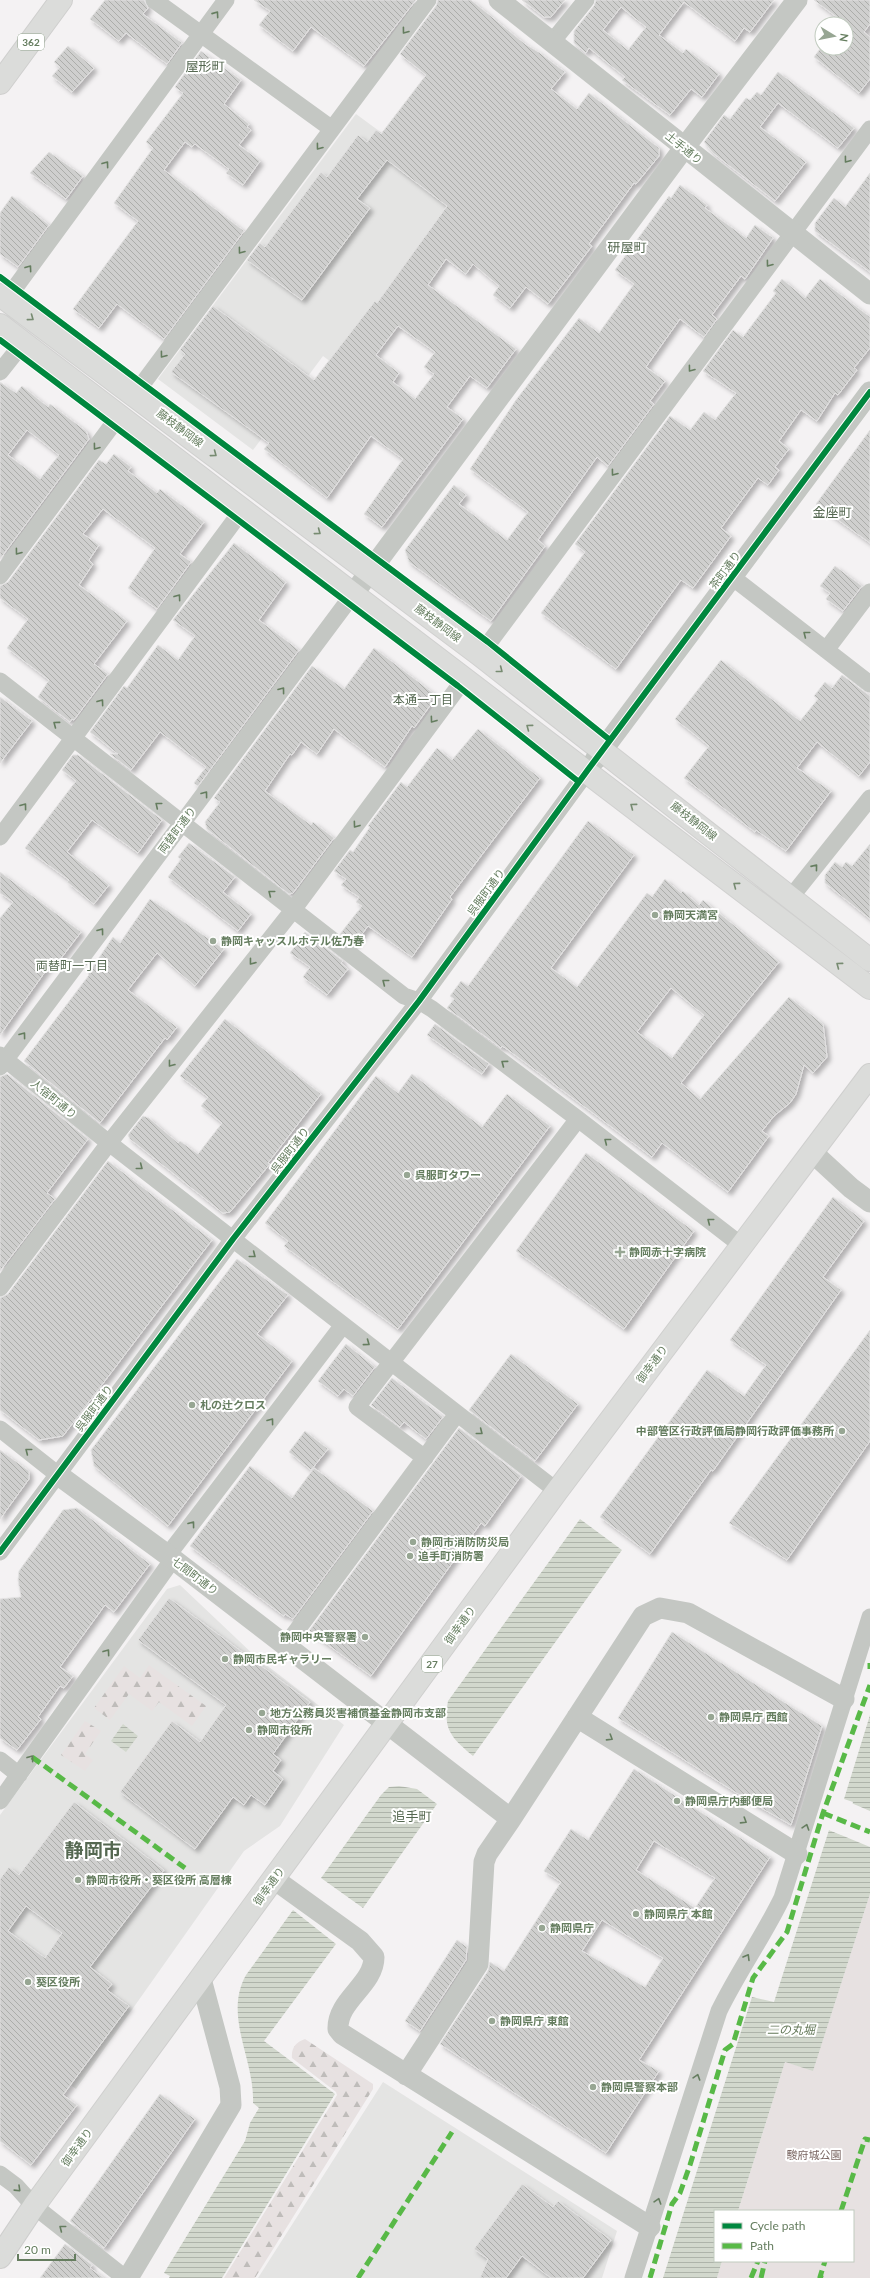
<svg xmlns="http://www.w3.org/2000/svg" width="870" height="2278" viewBox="0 0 870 2278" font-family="Lato,'Noto Sans JP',sans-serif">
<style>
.built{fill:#e4e4e3}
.forest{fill:url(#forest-firs)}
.park{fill:#e7e1e1}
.water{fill:url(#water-rules)}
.pier{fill:#f4f2f3}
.building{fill:url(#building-back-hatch);stroke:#e3e2e2;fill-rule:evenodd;filter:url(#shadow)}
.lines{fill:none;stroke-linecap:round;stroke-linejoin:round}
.secondary-casing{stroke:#d0d0cf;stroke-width:24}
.primary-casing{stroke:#cfcfce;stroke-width:24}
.trunk-casing{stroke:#cfcfce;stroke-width:24}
.minor{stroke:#c4c7c3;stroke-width:17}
.tertiary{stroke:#c4c7c3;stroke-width:21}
.secondary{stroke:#dbdcda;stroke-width:22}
.primary{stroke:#dbdcda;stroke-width:22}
.trunk{stroke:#dbdcda;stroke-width:22}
.quiet{stroke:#58b947;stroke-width:5;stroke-dasharray:10 5;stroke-linecap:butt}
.cycleway-casing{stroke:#fff;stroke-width:8}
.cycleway{stroke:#00873e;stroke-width:6}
.oneway{stroke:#657d5f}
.oneway2{stroke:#778b71}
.poi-dot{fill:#97a693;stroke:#fff;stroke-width:1.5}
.labels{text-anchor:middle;stroke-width:4;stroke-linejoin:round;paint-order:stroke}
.shield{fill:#fff;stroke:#93a48f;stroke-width:1}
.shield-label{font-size:10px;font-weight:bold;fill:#657d5f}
.street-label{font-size:11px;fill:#657d5f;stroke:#fff}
.poi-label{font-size:11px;font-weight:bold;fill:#657d5f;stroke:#fff;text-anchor:start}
.park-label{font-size:11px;fill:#7a6662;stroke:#fff}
.neighbourhood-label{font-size:12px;fill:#556851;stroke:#fff}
.water-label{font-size:12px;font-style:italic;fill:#65795a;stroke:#fff}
.quarter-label{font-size:13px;fill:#556851;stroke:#fff}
.town-label{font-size:19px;font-weight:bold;fill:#556851;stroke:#fff}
</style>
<defs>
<pattern id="forest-firs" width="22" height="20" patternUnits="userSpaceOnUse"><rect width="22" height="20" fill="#e7e1e1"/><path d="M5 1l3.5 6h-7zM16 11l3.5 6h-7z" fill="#bfbcba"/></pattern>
<pattern id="water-rules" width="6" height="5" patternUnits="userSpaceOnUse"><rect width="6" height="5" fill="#d2d8cd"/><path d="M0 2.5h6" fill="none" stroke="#aeb4aa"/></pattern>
<pattern id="building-back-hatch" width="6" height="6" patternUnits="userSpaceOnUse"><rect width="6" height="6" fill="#cfcfce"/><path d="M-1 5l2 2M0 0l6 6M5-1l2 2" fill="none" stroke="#acadaa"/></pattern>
<filter id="shadow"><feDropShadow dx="3.5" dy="3.5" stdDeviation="2" flood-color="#0004"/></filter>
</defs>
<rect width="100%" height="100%" fill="#f4f2f3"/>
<path class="built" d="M356 114 484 208 355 380 323 356 253 450 158 379Z
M180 1585 256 1657 344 1725 280 1826 244 1851 76 2089 0 2032V1815L167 1589Z
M383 2082 617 2231 602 2278H258Z"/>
<path class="forest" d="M149 1665 206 1706 192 1726 159 1702 152 1711 129 1694 110 1720 94 1708 124 1666 140 1678Z
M85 1721 101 1731 85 1754 93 1760 85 1771 61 1755Z
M305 2039 373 2084V2089L255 2278H224L337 2095 336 2092 292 2058C291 2048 296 2042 305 2039Z"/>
<path class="park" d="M870 1894V2278H717L722 2261H853V2211H738L785 2062 813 2070Z"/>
<path class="water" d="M580 1519 622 1550 473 1756C451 1737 443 1730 448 1701Z
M870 1715V1894L813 2071 785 2062 738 2211H715V2261H722L717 2278H663L752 1997 774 2002 829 1830 842 1835 853 1802 844 1799Z
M123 1724 138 1736 126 1752 111 1741Z
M399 1786 417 1789 437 1804 363 1908 321 1878 381 1795 389 1787Z
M293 1910 336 1944 264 2041 335 2094 222 2278H169L170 2276 164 2273 245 2141 250 2123 259 2108 253 2103C255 2060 223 2016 246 1975Z"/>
<path class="pier" d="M842 1799 870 1811V1847L829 1830 830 1828 840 1833 850 1803Z"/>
<path class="building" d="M105 0H144L148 8 143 14 182 43 167 64 126 33 119 41 90 19Z
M254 0H416L364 66 311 27 293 51 259 25 270 11Z
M438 0H471L525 44 540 53 565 72 551 89 577 109 589 93 659 148V156L636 184 634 183 589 244 592 246 548 304 526 287 510 308 493 295 499 286 473 264 466 274 446 259 428 285 516 349 487 388 470 376 447 407 463 419 382 527 364 514 403 459 371 436 327 498 264 449 269 443 171 372 185 354 180 350 213 306 314 380 375 301 377 303 447 206 387 160 357 199 370 208 302 300 247 260 260 243 265 247 321 172 327 177 358 135 367 142 376 130 381 134 426 75 400 54 436 6ZM398 326 435 352 424 367 434 374 415 399 393 382 399 373 376 355Z
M522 0H565L551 17H544Z
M596 0H774L750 32 744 28 735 41 684 2 659 35 683 53 686 49 719 74 702 97 691 89 670 115 622 80 625 77 589 48 586 53 574 43V31L594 6ZM621 7 646 27 628 50 603 30Z
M814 0H870V24L864 32 870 37V79L859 93 814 57 822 46V48H846V24H839L842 21Z
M68 46 94 68 72 92 52 76 60 67 54 62Z
M201 51 241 80 224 104 249 124 247 127 251 130 239 145 260 161 243 185 226 173 229 169 195 144 192 147 185 142 164 170 244 231 164 339 117 304 99 328 73 309 138 221 114 203 153 148 146 142 183 93 175 87Z
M778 72 854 128 838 148 778 103 760 127 806 162 775 201 713 153 704 142 724 115 730 119 746 98 750 100 757 92 761 95Z
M49 152 83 176 66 199 30 173Z
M870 173V272L815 231V223L834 198 845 207Z
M680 185 707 205 705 208 746 238 755 225 773 238 745 279 741 276 712 315 717 319 704 337 680 319 646 367 665 381 650 401 654 404 608 466 597 457 538 540 545 546 491 621 409 562 405 550 454 485 466 495 459 504 507 540 528 512 470 469 516 400 579 318 599 333 634 284 615 270 669 196 671 198Z
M12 196 49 225 18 267 0 254V213Z
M782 279 805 298 820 279 870 317V348L854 368 857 370 838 395 835 393 817 421 801 410 779 441 789 449 775 467 779 470 768 485 758 478 721 528 731 536 693 588 681 580 616 669 541 613 585 552 575 544 670 416 690 430 704 412 715 420 736 393 703 371 733 330 743 337 776 293 773 291Z
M0 382 16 393 22 386 48 407 50 404 86 431 89 439 0 559ZM27 430 59 455 40 479 8 455Z
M870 430V543L816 504Z
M114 454 131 467 128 471 157 493 160 489 204 522 180 554 191 562 157 609 128 588 155 548 103 509 83 534 99 545 89 560 93 564 79 585 127 621 94 664 108 674 74 720 72 719 70 722 38 697 49 680 7 648 28 619 0 598V586L8 582 99 460 106 464Z
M234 543 286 582 259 620 299 650 198 786 194 783 206 767 160 732 131 770 110 754H118L90 732 124 686 127 688 158 645 178 660 195 636 173 620Z
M835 566 862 586 843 611 826 599 830 593 820 586Z
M374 648 437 696 414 728 412 726 385 767 334 729 317 754 301 742 292 755 290 754 265 791 311 825 313 822 334 838 293 893 289 894 207 829 205 822 220 802 214 798 312 666 344 689Z
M721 660 800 721 818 699 814 696 825 682 832 688 842 675 870 696V762L859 776 817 742 797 768 831 791 786 851 756 830 755 832 684 778 709 746 675 719Z
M0 697 32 721 0 763Z
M478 729 540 778 450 897 452 899 412 957 368 926 354 945 340 934 362 906 356 902 359 897 341 885 346 879 334 871 350 850 353 852 370 827 368 826 401 782 407 787 437 748 452 760Z
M73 755H78L162 820 138 853 92 820 67 852 109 885 94 904 67 882 69 880 25 848 76 781 62 770Z
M588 821 634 855 551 968 577 987 647 893 652 897 665 879 681 893 683 891 699 905 703 900 779 962 681 1083 700 1099 789 997 823 1024 827 1057 813 1073 804 1065 796 1094 790 1103 774 1116 762 1131 769 1136 728 1192 662 1143 652 1157 507 1049 502 1046 501 1048 447 1008 454 999 450 996 461 981 468 986ZM671 988 704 1015 672 1058 637 1032Z
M189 843 235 877 223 892 251 914 238 931 168 877 181 859 178 857Z
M870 844V919L825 883V875L835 862 842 867 846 862 852 866Z
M0 872 81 932 59 961 55 958 0 1035V918L13 902 0 893Z
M150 899 224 949 195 986 157 953 128 990 177 1027 167 1040 165 1038 100 1123 24 1061 89 975 88 974 113 937 120 943Z
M305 932 343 961 341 963 348 969 327 995 303 977 310 967 290 953Z
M225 1019 321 1094 268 1163 270 1164 230 1212 223 1213 130 1139 128 1135 143 1116 149 1118 178 1143 180 1141 198 1154 222 1123 201 1106 208 1097 180 1076Z
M435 1024 489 1064 482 1074 427 1035Z
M7 1074 88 1139 47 1193 55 1199 0 1271V1077Z
M412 1074 482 1127 507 1094 550 1126 398 1329 284 1246 288 1241 265 1223 376 1076 398 1093Z
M586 1153 694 1231 624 1329 516 1251Z
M108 1161 212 1240 63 1436 39 1440 0 1410V1298L8 1294Z
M833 1197 864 1221 823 1277 841 1290 713 1471 711 1470 650 1554 600 1517 707 1370 744 1396 766 1365 730 1340Z
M237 1259 288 1295 257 1334 292 1361 168 1526 94 1466 91 1450Z
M870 1330V1441L787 1560 729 1523Z
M346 1344 375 1367 353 1396 344 1389 338 1396 318 1381Z
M511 1354 578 1404 535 1461 469 1410Z
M392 1378 443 1417 426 1439 404 1422 400 1427 371 1405Z
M459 1428 521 1476 485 1526 481 1523 371 1676 309 1631Z
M305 1431 328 1449 311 1470 289 1452Z
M0 1450 29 1471V1479L0 1519Z
M250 1466 292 1498 314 1468 373 1511 293 1619 285 1614 284 1616 190 1546Z
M77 1508 150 1564 114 1612 105 1605 60 1667 73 1676 64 1688 60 1686 38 1717 41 1719 17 1750 0 1738V1599L21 1597 18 1580 19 1571 63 1510Z
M169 1598 310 1702 273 1754 281 1760 273 1771 283 1779 265 1805 251 1795 244 1805 233 1797 195 1849 120 1792 172 1721 200 1742 226 1705 138 1640Z
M672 1632 822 1726 791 1825 751 1802 618 1718Z
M634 1769 770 1857 639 2060 659 2071 606 2153 440 2044 488 1971 490 1962 504 1971 561 1882 544 1871 571 1829 588 1840ZM654 1841 715 1878 695 1908 636 1870ZM602 1920 663 1958 645 1987 582 1951Z
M74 1802 164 1870 90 1967 112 1984 107 1990 129 2006 63 2095 77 2105 31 2165 0 2141V1879L9 1867 19 1875ZM26 1906 62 1933 45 1958 8 1931Z
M457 1940 467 1947 466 1960 420 2031 405 2021Z
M160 2094 195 2119 104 2248 70 2221Z
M522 2184 553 2207 558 2201 611 2240 583 2278H551L522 2256 506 2278H480L488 2259 474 2249Z
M65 2244 92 2265 90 2268 104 2278H40Z"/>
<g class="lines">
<defs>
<path id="secondary" d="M0 295 480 655 870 960
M0 325 870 988"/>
<path id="primary" d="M0 2257 34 2206 557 1491 870 1075"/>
<path id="trunk" d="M0 83 61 0"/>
</defs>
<use href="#secondary" class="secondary-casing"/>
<use href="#primary" class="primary-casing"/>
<use href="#trunk" class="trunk-casing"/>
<path class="minor" d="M154 0 332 129
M552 42 586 0
M6 300 226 0
M0 372 23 343
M135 394 428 0
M0 576 119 416
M732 577 870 684
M826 650 870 592
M480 655 870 129
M0 681 404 996 419 1001 432 1009 578 1119 741 1245
M0 837 243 509
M791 897 870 798
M0 1055 109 1143 557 1491
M0 1067 354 593
M0 1288 109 1143 293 910 465 678
M0 1429 57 1474
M425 1458 357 1407 578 1119
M0 1552 233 1239 419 1001 594 762
M168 1555 343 1325
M286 1645 457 1414
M0 1760 19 1775
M0 1801 173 1559
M0 2174 16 2186 34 2206 125 2278
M633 2278 719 2011C738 1972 763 1937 782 1898L870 1617"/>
<path class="tertiary" d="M499 0 870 294
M354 593 684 148 797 0
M595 760 870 392
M813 1153 851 1188 870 1202
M57 1474 173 1559 511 1819 643 1616 660 1608 688 1613 844 1699
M577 1717 797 1854
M274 1879 360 1941 374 1957C374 1985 337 2000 338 2029L342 2034 650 2227
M406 2075 478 1964 484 1862 487 1854 511 1819
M128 2278 231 2105 230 2087 201 1979"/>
<use href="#secondary" class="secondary"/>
<use href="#primary" class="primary"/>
<use href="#trunk" class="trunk"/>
<path class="quiet" d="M870 1663V1669
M32 1757 185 1868
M823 1813 870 1832
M841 2211 865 2139 870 2140
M358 2278 452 2132
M650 2278 672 2204 680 2193 690 2165 725 2050 733 2044 753 1978 787 1932 823 1813 870 1685
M751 2278 758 2261
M761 2278 765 2261
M823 2278 820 2277 825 2261"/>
<defs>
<path id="cycleway" d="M0 277 488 642 610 740
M0 340 458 686 579 782
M0 1552 233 1239 419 1001 587 771 870 392"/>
</defs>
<use href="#cycleway" class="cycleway-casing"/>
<use href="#cycleway" class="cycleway"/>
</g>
<defs><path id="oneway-chevron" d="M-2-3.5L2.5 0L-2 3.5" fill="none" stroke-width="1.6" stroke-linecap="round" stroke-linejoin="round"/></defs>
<g class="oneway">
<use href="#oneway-chevron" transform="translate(216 14) rotate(-55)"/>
<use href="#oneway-chevron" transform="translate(405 31) rotate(127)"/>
<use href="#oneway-chevron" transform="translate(319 147) rotate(127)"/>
<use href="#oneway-chevron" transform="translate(847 160) rotate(127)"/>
<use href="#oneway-chevron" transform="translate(106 164) rotate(-54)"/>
<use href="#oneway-chevron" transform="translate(241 251) rotate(127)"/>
<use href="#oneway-chevron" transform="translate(769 264) rotate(127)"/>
<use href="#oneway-chevron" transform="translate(29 268) rotate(-54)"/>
<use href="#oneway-chevron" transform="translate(163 355) rotate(127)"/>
<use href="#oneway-chevron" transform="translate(691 369) rotate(127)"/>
<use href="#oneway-chevron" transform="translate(96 447) rotate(127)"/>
<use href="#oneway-chevron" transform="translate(614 473) rotate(127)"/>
<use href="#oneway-chevron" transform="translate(18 552) rotate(127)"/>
<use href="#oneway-chevron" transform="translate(178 597) rotate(-54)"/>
<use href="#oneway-chevron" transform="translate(806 634) rotate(-142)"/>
<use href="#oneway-chevron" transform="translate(282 690) rotate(-53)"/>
<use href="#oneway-chevron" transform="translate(101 702) rotate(-54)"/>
<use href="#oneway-chevron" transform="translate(433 720) rotate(126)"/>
<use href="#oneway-chevron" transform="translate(56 724) rotate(-143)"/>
<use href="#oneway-chevron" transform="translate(205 794) rotate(-53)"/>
<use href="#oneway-chevron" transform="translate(158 805) rotate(-141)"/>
<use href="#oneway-chevron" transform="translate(24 806) rotate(-53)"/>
<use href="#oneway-chevron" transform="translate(356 825) rotate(126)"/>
<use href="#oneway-chevron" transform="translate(815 867) rotate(-51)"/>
<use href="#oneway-chevron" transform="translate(271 893) rotate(-142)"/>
<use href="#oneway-chevron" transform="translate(101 931) rotate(-53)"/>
<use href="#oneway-chevron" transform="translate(252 962) rotate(128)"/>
<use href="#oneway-chevron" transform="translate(385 982) rotate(-142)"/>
<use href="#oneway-chevron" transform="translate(23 1035) rotate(-53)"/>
<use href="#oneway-chevron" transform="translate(504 1063) rotate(-143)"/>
<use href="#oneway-chevron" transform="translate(171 1064) rotate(128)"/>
<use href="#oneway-chevron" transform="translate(607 1141) rotate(-142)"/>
<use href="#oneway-chevron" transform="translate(140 1167) rotate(38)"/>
<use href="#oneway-chevron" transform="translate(710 1221) rotate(-142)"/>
<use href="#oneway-chevron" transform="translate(253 1255) rotate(38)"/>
<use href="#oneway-chevron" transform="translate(367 1343) rotate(36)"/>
<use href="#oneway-chevron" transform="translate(271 1421) rotate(-53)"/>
<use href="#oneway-chevron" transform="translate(480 1432) rotate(38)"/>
<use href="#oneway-chevron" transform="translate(28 1451) rotate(-142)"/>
<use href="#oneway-chevron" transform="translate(192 1524) rotate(-53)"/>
<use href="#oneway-chevron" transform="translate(107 1652) rotate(-54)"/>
<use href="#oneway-chevron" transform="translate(610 1738) rotate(32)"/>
<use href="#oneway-chevron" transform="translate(31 1758) rotate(-54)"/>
<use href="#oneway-chevron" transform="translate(744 1821) rotate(32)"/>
<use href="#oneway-chevron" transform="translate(806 1827) rotate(-72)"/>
<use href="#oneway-chevron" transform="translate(747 1957) rotate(-59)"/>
<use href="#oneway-chevron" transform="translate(697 2077) rotate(-72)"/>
<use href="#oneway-chevron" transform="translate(18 2189) rotate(44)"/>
<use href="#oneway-chevron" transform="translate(658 2201) rotate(-72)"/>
<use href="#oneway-chevron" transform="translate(62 2228) rotate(-142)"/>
</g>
<g class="oneway2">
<use href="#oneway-chevron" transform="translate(31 318) rotate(36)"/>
<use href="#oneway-chevron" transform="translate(214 454) rotate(37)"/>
<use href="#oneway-chevron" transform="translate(318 532) rotate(37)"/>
<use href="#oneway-chevron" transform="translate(500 670) rotate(38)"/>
<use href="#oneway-chevron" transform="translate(529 727) rotate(-143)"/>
<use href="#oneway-chevron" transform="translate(633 806) rotate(-143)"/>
<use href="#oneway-chevron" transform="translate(736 885) rotate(-143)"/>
<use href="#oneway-chevron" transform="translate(839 965) rotate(-143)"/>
</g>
<g class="poi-dot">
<circle cx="655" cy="915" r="4"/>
<circle cx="213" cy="941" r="4"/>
<circle cx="407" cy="1175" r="4"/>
<path d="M618 1246h4v4h4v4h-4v4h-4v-4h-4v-4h4z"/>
<circle cx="192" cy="1405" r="4"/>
<circle cx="842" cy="1431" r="4"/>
<circle cx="413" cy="1542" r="4"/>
<circle cx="410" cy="1556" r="4"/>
<circle cx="365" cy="1637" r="4"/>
<circle cx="225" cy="1659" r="4"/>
<circle cx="262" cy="1713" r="4"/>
<circle cx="711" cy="1717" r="4"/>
<circle cx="249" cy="1730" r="4"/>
<circle cx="677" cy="1801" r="4"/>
<circle cx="78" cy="1880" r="4"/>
<circle cx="636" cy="1914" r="4"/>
<circle cx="542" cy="1928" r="4"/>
<circle cx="28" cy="1982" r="4"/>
<circle cx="492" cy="2021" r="4"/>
<circle cx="593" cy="2087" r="4"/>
</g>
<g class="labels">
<g class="shield">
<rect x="18" y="34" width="26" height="16" rx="3"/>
<rect x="422" y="1656" width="20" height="16" rx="3"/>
</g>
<g class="shield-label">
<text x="31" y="46">362</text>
<text x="432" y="1668">27</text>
</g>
<g class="street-label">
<text transform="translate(684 148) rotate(39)" y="4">土手通り</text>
<text transform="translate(180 428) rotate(37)" y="4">藤枝静岡線</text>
<text transform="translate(725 570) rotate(-53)" y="4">茶町通り</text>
<text transform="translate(438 623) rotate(37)" y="4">藤枝静岡線</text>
<text transform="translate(694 821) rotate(38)" y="4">藤枝静岡線</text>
<text transform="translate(177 830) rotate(-53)" y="4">両替町通り</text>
<text transform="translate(486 892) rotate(-54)" y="4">呉服町通り</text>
<text transform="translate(54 1099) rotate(39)" y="4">人宿町通り</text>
<text transform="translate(290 1150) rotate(-52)" y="4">呉服町通り</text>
<text transform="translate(652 1364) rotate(-53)" y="4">御幸通り</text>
<text transform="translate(94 1408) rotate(-53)" y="4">呉服町通り</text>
<text transform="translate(195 1576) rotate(37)" y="4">七間町通り</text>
<text transform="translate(460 1625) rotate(-54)" y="4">御幸通り</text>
<text transform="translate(269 1886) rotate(-54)" y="4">御幸通り</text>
<text transform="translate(77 2147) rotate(-54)" y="4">御幸通り</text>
</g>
<g class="poi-label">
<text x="663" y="919">静岡天満宮</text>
<text x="221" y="945">静岡キャッスルホテル佐乃春</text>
<text x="415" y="1179">呉服町タワー</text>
<text x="629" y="1256">静岡赤十字病院</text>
<text x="200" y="1409">札の辻クロス</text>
<text x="834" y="1435" text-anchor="end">中部管区行政評価局静岡行政評価事務所</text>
<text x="421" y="1546">静岡市消防防災局</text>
<text x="418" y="1560">追手町消防署</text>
<text x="357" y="1641" text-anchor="end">静岡中央警察署</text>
<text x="233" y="1663">静岡市民ギャラリー</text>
<text x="270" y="1717">地方公務員災害補償基金静岡市支部</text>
<text x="719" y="1721">静岡県庁 西館</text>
<text x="257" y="1734">静岡市役所</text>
<text x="685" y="1805">静岡県庁内郵便局</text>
<text x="86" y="1884">静岡市役所・葵区役所 高層棟</text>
<text x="644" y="1918">静岡県庁 本館</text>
<text x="550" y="1932">静岡県庁</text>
<text x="36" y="1986">葵区役所</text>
<text x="500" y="2025">静岡県庁 東館</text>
<text x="601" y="2091">静岡県警察本部</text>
</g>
<g class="park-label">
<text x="814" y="2159">駿府城公園</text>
</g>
<g class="neighbourhood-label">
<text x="423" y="704">本通一丁目</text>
<text x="72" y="970">両替町一丁目</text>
</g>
<g class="water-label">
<text x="791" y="2034">二の丸堀</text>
</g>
<g class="quarter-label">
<text x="205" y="71">屋形町</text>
<text x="627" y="252">研屋町</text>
<text x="832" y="517">金座町</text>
<text x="412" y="1821">追手町</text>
</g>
<g class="town-label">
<text x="93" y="1857">静岡市</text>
</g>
</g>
<rect x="714" y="2210" width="140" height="52" fill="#ffffff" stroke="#c1cbbf"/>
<rect x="722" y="2223" width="20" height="6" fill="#00873e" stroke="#c1cbbf"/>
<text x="750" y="2230" font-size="12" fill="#657d5f">Cycle path</text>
<rect x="722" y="2243" width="20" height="6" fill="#58b947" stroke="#c1cbbf"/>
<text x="750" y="2250" font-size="12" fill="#657d5f">Path</text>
<g transform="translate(834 36) rotate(100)"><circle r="19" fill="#ffffff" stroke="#c1cbbf"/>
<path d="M0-3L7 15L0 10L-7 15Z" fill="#97a693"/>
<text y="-6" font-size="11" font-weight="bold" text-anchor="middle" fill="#657d5f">N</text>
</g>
<path d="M18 2254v6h57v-6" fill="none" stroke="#657d5f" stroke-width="2"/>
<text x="24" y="2254" font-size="12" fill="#657d5f" stroke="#ffffff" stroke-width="3" paint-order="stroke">20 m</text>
</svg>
